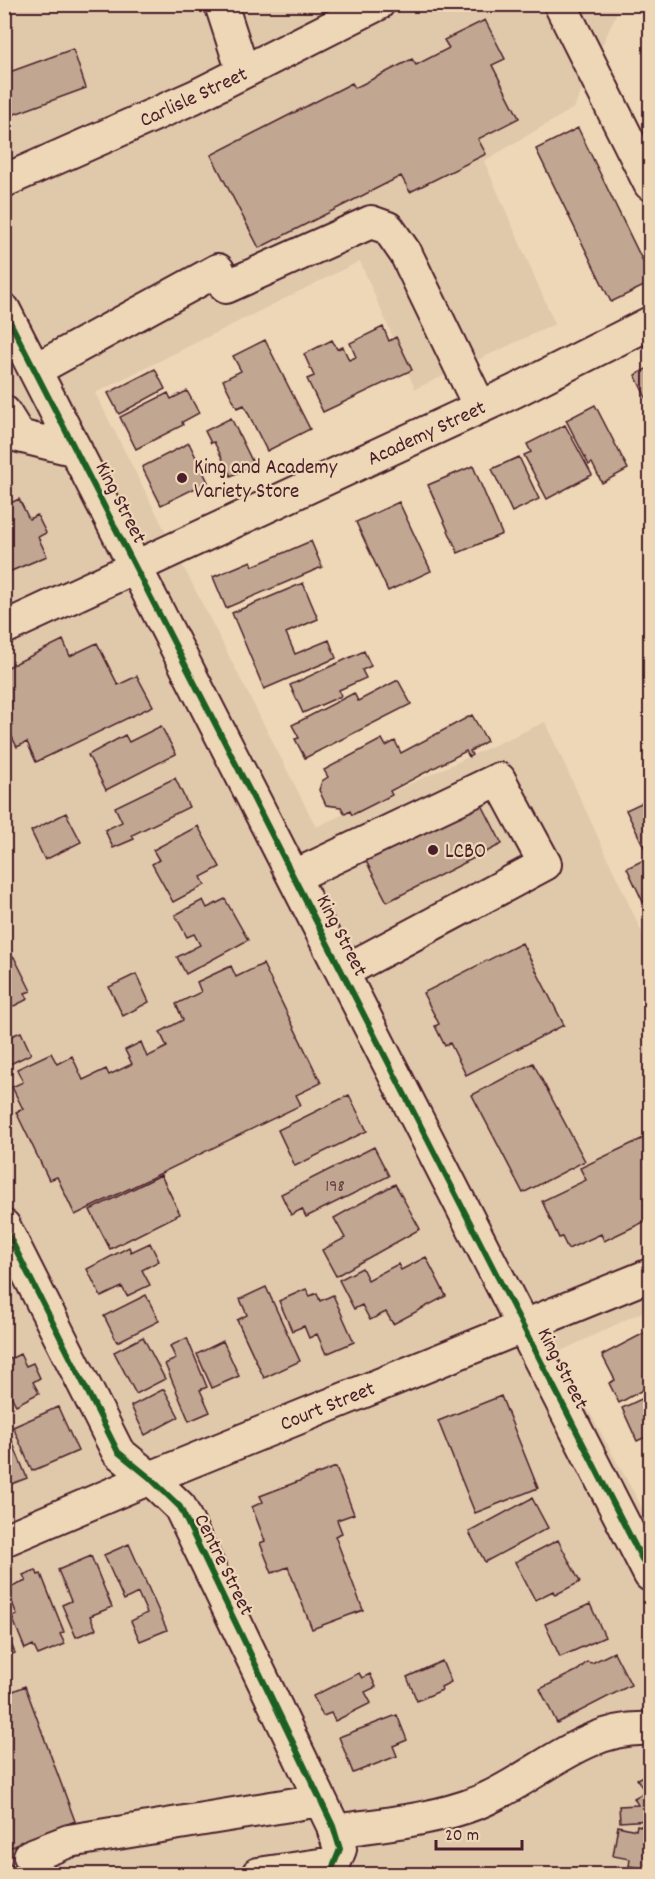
<svg xmlns="http://www.w3.org/2000/svg" width="655" height="1879" viewBox="0 0 655 1879" font-family="Dekko,sans-serif">
<style>
.built{fill:#e0c8ab}
.building{fill:#c1a691;stroke:#4a1f2b;stroke-width:1.5}
.lines{fill:none;stroke-linecap:round;stroke-linejoin:round}
.minor-casing{stroke:#4a1f2b;stroke-width:36}
.minor{stroke:#edd7b6;stroke-width:32}
.cycleway-casing{stroke:#edd7b6;stroke-width:10}
.cycleway{stroke:#1b5e20;stroke-width:6}
.poi-dot{fill:#4a1f2b;stroke:#edd7b6;stroke-width:2}
.labels{text-anchor:middle;stroke-width:4.5;stroke-linejoin:round;paint-order:stroke}
.number-label{font-size:18px;fill:#684144}
.street-label{font-size:21px;fill:#4a1f2b;stroke:#edd7b6}
.poi-label{font-size:21px;fill:#4a1f2b;stroke:#edd7b6;text-anchor:start}
</style>
<rect width="100%" height="100%" fill="#edd7b6"/>
<filter id="ink" filterUnits="userSpaceOnUse"><feTurbulence type="fractalNoise" baseFrequency=".0167" numOctaves="2"/><feDisplacementMap in="SourceGraphic" scale="12" xChannelSelector="R" yChannelSelector="G"/><feConvolveMatrix kernelMatrix="1 2 1 2 8 2 1 2 1" color-interpolation-filters="sRGB"/></filter>
<g filter="url(#ink)">
<path class="built" d="M5 5H632L617 12 574 108 484 161 555 324 415 389 360 261 95 393 316 827 545 722 650 950V1308L557 1353 650 1522V1874H5Z"/>
<path class="building" d="M485 20 505 59 492 65 519 118 478 139 486 154 410 192 401 176 259 248 211 155 352 83 355 88 412 59 416 65 449 48 444 40Z
M73 49 86 88 4 118V74Z
M578 128 650 276V283L611 302 536 149Z
M383 327 389 341 396 337 412 370 323 412 307 379 314 376 304 354 332 340 337 349 343 347 349 360 356 357 350 343Z
M265 340 310 429 267 451 244 405 237 408 223 380 241 371 233 356Z
M650 367V406L635 375Z
M155 369 165 389 119 414 108 393Z
M187 391 199 413 182 422 183 425 136 449 120 417 168 393 171 399Z
M595 405 628 469 602 483 592 463 589 465 566 420Z
M231 418 254 465 231 476 214 442 211 443 205 431Z
M565 425 592 475 547 499 524 455 531 452 527 444Z
M189 443 208 482 161 505 142 467Z
M519 457 539 499 512 512 492 469Z
M473 466 502 534 458 553 428 485Z
M19 499 29 519 37 515 46 533 38 537 47 556 4 574V506Z
M399 502 431 571 388 591 356 522Z
M311 541 322 567 226 608 213 577 251 561 253 566Z
M303 583 318 619 286 633 295 654 329 640 336 658 264 689 232 613Z
M63 640 70 656 97 643 118 685 137 676 153 706 36 762 27 742 17 747 4 721V669Z
M364 651 371 666 362 670 366 678 339 690 341 696 303 713 290 685Z
M398 680 411 704 305 758 295 739 299 738 292 725 354 693 358 701Z
M472 715 487 741 470 751 472 755 469 757 466 751 390 791 392 795 352 815 350 811 345 814 341 807 326 805 319 790 322 781 328 777 324 770 382 739 386 746 395 741 401 753Z
M161 726 176 754 106 790 88 755 125 735 129 742Z
M175 778 189 807 132 835 134 839 113 848 105 830 122 822 115 807Z
M478 797 502 844 387 902 363 855Z
M650 799V848L646 851 626 810Z
M66 813 81 842 45 860 31 831Z
M198 826 220 867 201 877 205 885 173 902 152 864 159 860 153 850Z
M650 857V899L643 902 627 868Z
M225 899 248 940 186 974 177 957 200 945 194 934 187 937 175 915 203 900 207 908Z
M522 943 564 1025 466 1075 450 1043 445 1046 435 1026 439 1024 423 993Z
M14 957 31 991 25 993 28 999 4 1011V961Z
M263 964 321 1083 296 1095 301 1105 75 1215 57 1177 49 1180 16 1112 23 1109 12 1087 23 1082 17 1069 51 1053 57 1064 72 1056 83 1080 106 1069 109 1075 132 1064 125 1050 141 1042 147 1057 167 1047 160 1032 183 1020 176 1004 201 992 197 982 231 966 236 977Z
M136 974 149 1002 123 1016 109 987Z
M21 1032 31 1054 4 1067V1035L6 1038Z
M533 1063 585 1161 523 1193 472 1095Z
M349 1095 367 1131 295 1166 278 1130Z
M650 1135V1219L604 1241 601 1234 568 1249 562 1237 559 1238 542 1201 586 1180 580 1168Z
M374 1147 389 1176 306 1217 302 1209 291 1215 281 1194Z
M161 1175 180 1214 110 1249 90 1210Z
M395 1184 420 1229 336 1276 322 1250 345 1238 334 1218Z
M150 1243 159 1261 142 1270 150 1285 127 1296 122 1287 101 1297 87 1269 129 1247 131 1252Z
M426 1257 446 1296 393 1324 386 1312 370 1320 362 1305 354 1309 339 1280 362 1268 368 1280 398 1264 401 1270Z
M266 1287 300 1361 264 1378 237 1320 247 1315 240 1299Z
M306 1289 310 1296 317 1293 320 1301 333 1295 354 1342 326 1354 317 1334 309 1338 304 1326 292 1331 279 1301Z
M146 1295 159 1321 117 1342 104 1316Z
M648 1331 650 1335V1386L619 1403 609 1383 615 1380 602 1355Z
M143 1337 165 1379 136 1394 114 1352Z
M187 1338 207 1387 200 1390 210 1412 189 1421 165 1364 176 1359 170 1346Z
M223 1341 239 1376 212 1388 197 1354Z
M20 1354 26 1366 33 1363 40 1378 33 1382 39 1393 16 1405 4 1383V1362Z
M164 1389 179 1417 145 1435 131 1406Z
M650 1395V1435L637 1441 622 1408Z
M501 1396 538 1488 475 1513 438 1421Z
M58 1407 78 1451 32 1471 13 1427Z
M7 1429 27 1478 4 1487V1430Z
M336 1467 354 1514 337 1520 342 1533 335 1536 363 1610 312 1629 288 1567 272 1573 260 1543 265 1541 252 1507 263 1502 260 1496Z
M532 1498 548 1528 485 1562 469 1532Z
M558 1540 580 1582 555 1595 553 1591 535 1600 515 1562Z
M129 1544 167 1630 140 1641 131 1621 147 1613 138 1593 124 1600 104 1555Z
M91 1556 112 1607 90 1616 96 1629 76 1637 62 1605 71 1601 58 1570Z
M36 1570 38 1575 41 1574 64 1632 60 1634 65 1644 38 1655 33 1645 25 1649 12 1617 17 1615 7 1589 26 1581 23 1575Z
M590 1604 605 1637 560 1657 545 1624Z
M4 1627 15 1653 4 1657Z
M614 1652 631 1685 557 1723 540 1689 578 1670 587 1662 592 1663Z
M442 1661 451 1682 441 1687 442 1690 417 1701 407 1677Z
M359 1673 362 1678 370 1674 376 1687 365 1692 371 1703 335 1721 331 1713 323 1716 313 1696Z
M25 1686 75 1821 5 1850 4 1695Z
M397 1715 407 1740 393 1746 397 1756 353 1773 339 1737Z
M650 1772V1820L620 1822 619 1806 638 1805 634 1798 645 1792 637 1779Z
M637 1825 650 1828V1869L629 1866 630 1859 613 1856 618 1826 636 1830Z
M4 1850 12 1867 36 1857 43 1874H4Z"/>
<g class="lines">
<defs>
<path id="minor" d="M221 4 243 72
M560 4 650 184
M4 181 194 97 378 4
M4 310 650 1575
M35 370 218 270 226 287 371 222 388 228 406 254 480 407
M4 412 19 436 76 450
M4 628 515 391 650 323
M295 876 499 779 545 864 343 972
M4 1226 118 1452 150 1478 180 1507 333 1826 340 1849 330 1874
M4 1540 150 1478 650 1275
M334 1831C382 1824 434 1820 479 1802 537 1778 584 1725 650 1729
M30 1856 69 1841 320 1800
M258 1874 334 1863"/>
</defs>
<use href="#minor" class="minor-casing"/>
<use href="#minor" class="minor"/>
<defs>
<path id="cycleway" d="M4 310 650 1575
M4 1226 118 1452 150 1478 180 1507 333 1826 340 1849 330 1874"/>
</defs>
<use href="#cycleway" class="cycleway-casing"/>
<use href="#cycleway" class="cycleway"/>
</g>
</g>
<g class="poi-dot">
<circle cx="182" cy="478" r="6"/>
<circle cx="433" cy="850" r="6"/>
</g>
<g class="labels">
<g class="number-label">
<text x="335" y="1191">198</text>
</g>
<g class="street-label">
<text transform="translate(193 96) rotate(-25)" y="7">Carlisle Street</text>
<text transform="translate(426 432) rotate(-25)" y="7">Academy Street</text>
<text transform="translate(122 502) rotate(63)" y="7">King Street</text>
<text transform="translate(343 935) rotate(63)" y="7">King Street</text>
<text transform="translate(564 1368) rotate(63)" y="7">King Street</text>
<text transform="translate(327 1405) rotate(-22)" y="7">Court Street</text>
<text transform="translate(225 1564) rotate(64)" y="7">Centre Street</text>
</g>
<g class="poi-label">
<text x="194" y="473">King and Academy<tspan x="194" dy="24">Variety Store</tspan></text>
<text x="445" y="857">LCBO</text>
</g>
</g>
<rect width="655" height="1879" fill="none" stroke="#edd7b6" stroke-width="24"/>
<rect x="12" y="12" width="631" height="1855" fill="none" stroke="#4a1f2b" stroke-width="2" filter="url(#ink)"/>
<path d="M436 1840v9h86v-9" fill="none" stroke="#4a1f2b" stroke-width="3"/>
<text x="445" y="1840" font-size="18" fill="#4a1f2b" stroke="#edd7b6" stroke-width="4.5" paint-order="stroke">20 m</text>
</svg>
